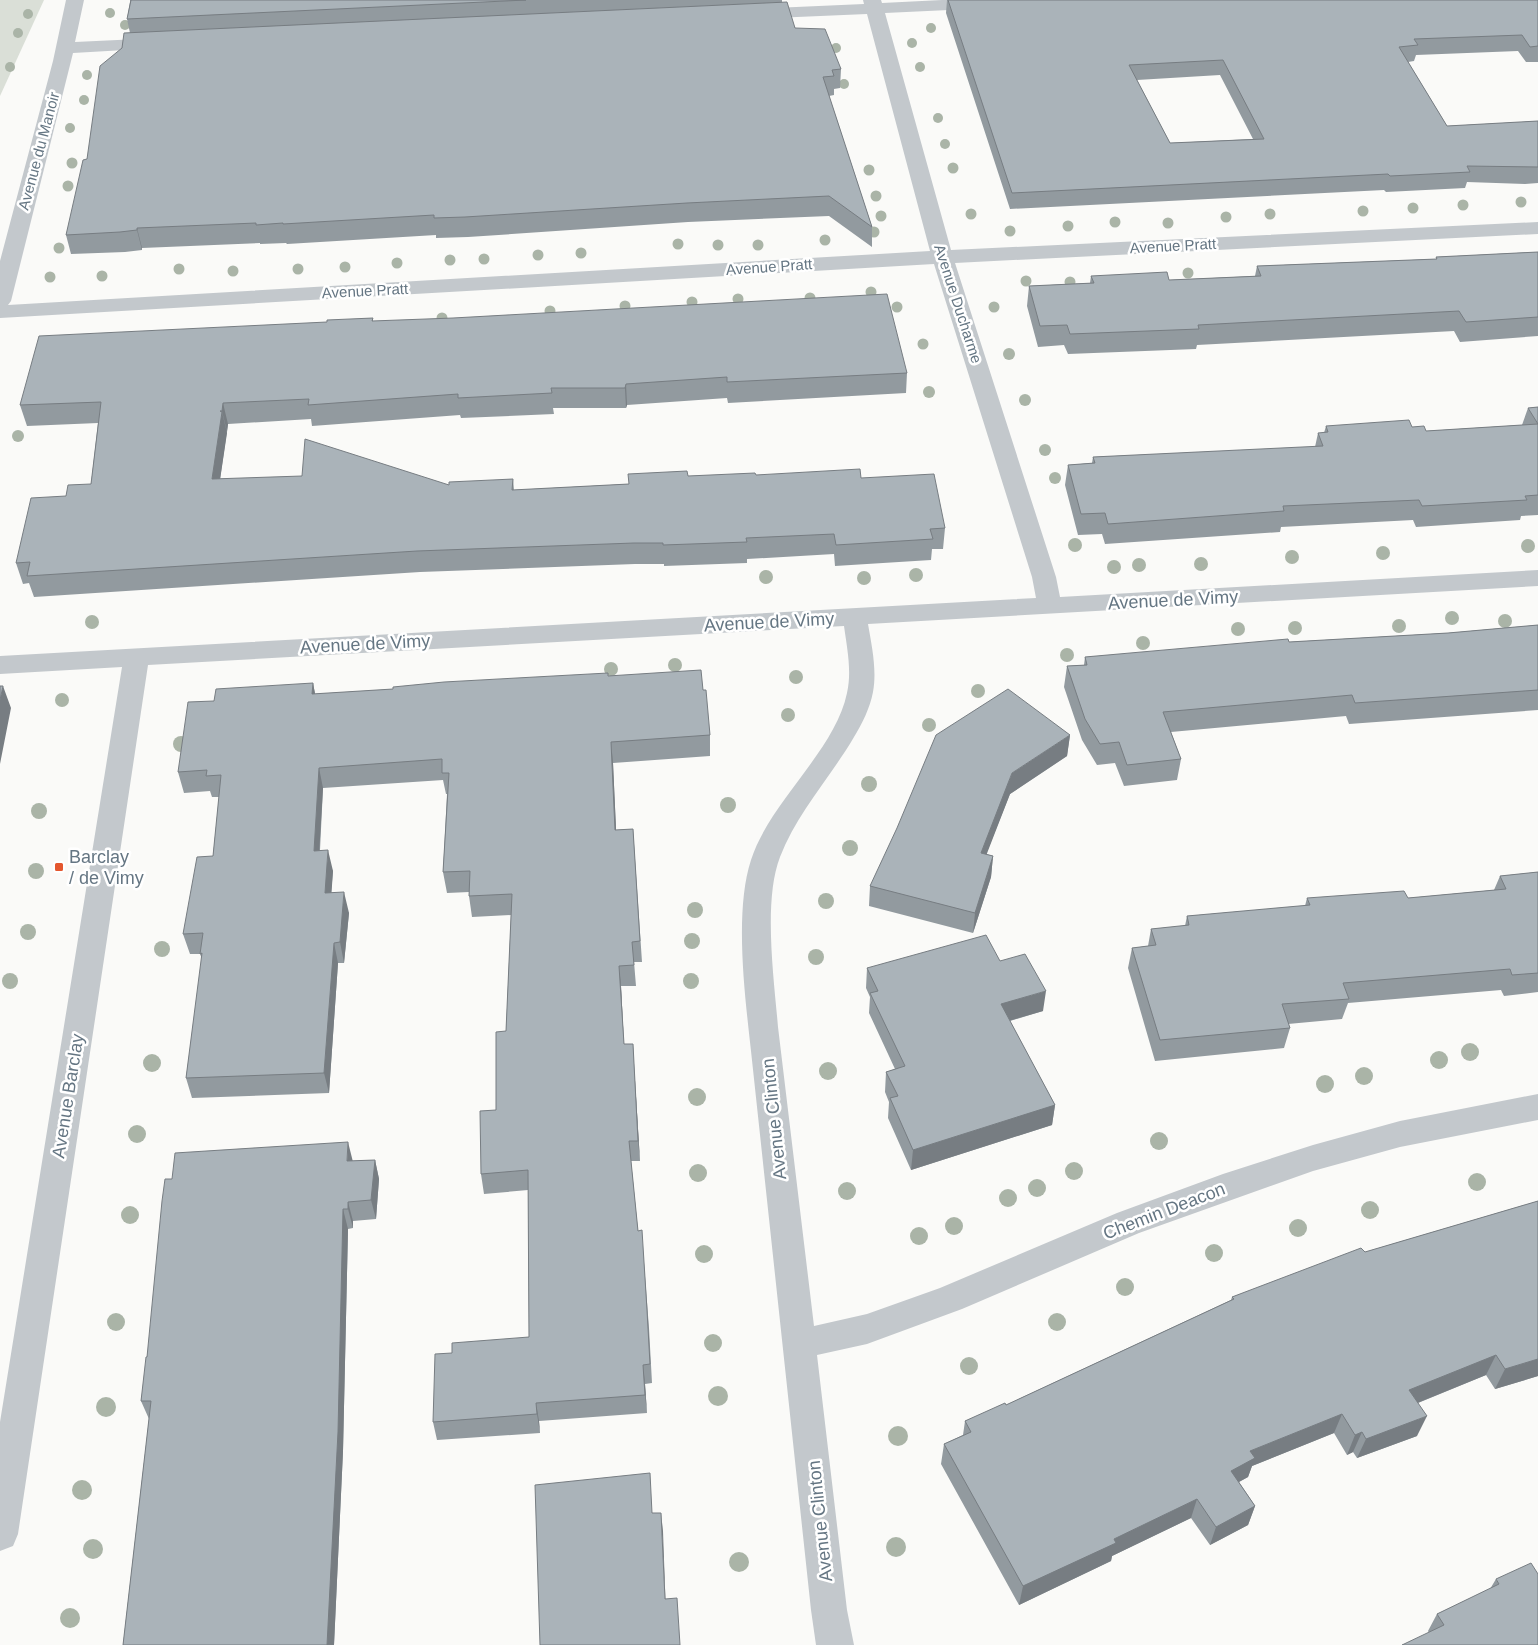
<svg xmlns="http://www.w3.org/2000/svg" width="1538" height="1645" viewBox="0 0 1538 1645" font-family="Arial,sans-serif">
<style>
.green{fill:#dadfd7}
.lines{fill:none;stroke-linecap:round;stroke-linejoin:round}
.minor{fill:#c3c8cc;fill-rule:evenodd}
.tree{fill:#aab4a7}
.wall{fill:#929a9f;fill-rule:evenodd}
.shaded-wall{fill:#777d82}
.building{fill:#aab3b9;stroke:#777d82;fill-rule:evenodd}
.poi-dot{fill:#e4572e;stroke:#fff;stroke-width:2}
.labels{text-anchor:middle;stroke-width:5;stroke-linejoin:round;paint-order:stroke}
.far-street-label{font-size:15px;fill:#657683;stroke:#fff}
.street-label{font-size:18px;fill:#657683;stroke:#fff}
.poi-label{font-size:18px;fill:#657683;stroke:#fff;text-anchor:start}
</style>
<rect width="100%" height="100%" fill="#fafaf8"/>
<path class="green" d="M0 0H44L0 96Z"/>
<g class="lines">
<path class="minor" d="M66 0H84L75 42 160 38 166 39 169 43 166 47 160 48 73 53 11 301 8 305 930 251 867 14 753 19 747 18 744 14 747 10 753 9 864 4 863 0H881L882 3 942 0H1067L1064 4 1058 5 885 13 951 250 1538 222V234L955 263 1056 577 1060 597 1538 570V586L868 624C872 647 877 670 873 692 870 708 862 724 854 737 830 778 797 813 780 857 763 901 774 979 778 1027L814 1326 867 1314 940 1288 1117 1213 1223 1174 1313 1145 1400 1121 1538 1094V1120L1400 1147 1313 1171 1139 1233 962 1309 867 1344 817 1355 847 1610 854 1645H816L811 1610 751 1051C745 996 734 912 751 860 770 801 835 751 847 693 852 671 847 648 844 626L148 665 18 1534 13 1546 0 1551V1422L122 667 0 674V656L1036 598 1032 577 934 264 0 318V261L53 61Z"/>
</g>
<g class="tree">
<circle cx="110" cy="13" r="5"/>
<circle cx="28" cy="14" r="5"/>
<circle cx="125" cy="25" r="5"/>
<circle cx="931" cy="28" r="5"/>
<circle cx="18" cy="33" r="5"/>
<circle cx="912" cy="43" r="5"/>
<circle cx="836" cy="48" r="5"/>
<circle cx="10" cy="67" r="5"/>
<circle cx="920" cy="67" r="5"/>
<circle cx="87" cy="75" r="5"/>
<circle cx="844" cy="84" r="5"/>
<circle cx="84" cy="100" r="5"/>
<circle cx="938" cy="118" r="5"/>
<circle cx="70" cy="128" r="5"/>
<circle cx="945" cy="144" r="5"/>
<circle cx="72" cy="163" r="5.5"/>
<circle cx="953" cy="168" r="5.5"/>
<circle cx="869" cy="170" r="5.5"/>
<circle cx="68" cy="186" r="5.5"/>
<circle cx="876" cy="196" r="5.5"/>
<circle cx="1521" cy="202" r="5.5"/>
<circle cx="1463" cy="205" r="5.5"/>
<circle cx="1413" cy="208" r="5.5"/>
<circle cx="1363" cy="211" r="5.5"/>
<circle cx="971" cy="214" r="5.5"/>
<circle cx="1270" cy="214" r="5.5"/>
<circle cx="881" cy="216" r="5.5"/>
<circle cx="1226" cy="217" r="5.5"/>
<circle cx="1115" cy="222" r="5.5"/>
<circle cx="1168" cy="223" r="5.5"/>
<circle cx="1068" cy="226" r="5.5"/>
<circle cx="1010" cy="231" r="5.5"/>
<circle cx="874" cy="232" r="5.5"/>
<circle cx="825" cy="240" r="5.5"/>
<circle cx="678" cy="244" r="5.5"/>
<circle cx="718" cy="245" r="5.5"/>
<circle cx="758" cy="245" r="5.5"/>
<circle cx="59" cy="248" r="5.5"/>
<circle cx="581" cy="253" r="5.5"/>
<circle cx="538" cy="255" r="5.5"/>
<circle cx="484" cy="259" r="5.5"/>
<circle cx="450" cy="260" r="5.5"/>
<circle cx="397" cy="263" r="5.5"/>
<circle cx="345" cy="267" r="5.5"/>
<circle cx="179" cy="269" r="5.5"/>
<circle cx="298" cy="269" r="5.5"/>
<circle cx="233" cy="271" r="5.5"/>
<circle cx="1188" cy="273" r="5.5"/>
<circle cx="102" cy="276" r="5.5"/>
<circle cx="50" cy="277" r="5.5"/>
<circle cx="1026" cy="281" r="5.5"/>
<circle cx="1070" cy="282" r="5.5"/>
<circle cx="871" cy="292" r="5.5"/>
<circle cx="810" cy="298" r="5.5"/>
<circle cx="738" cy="299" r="5.5"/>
<circle cx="692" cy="302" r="5.5"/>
<circle cx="625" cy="306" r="5.5"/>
<circle cx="897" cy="307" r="5.5"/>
<circle cx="994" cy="307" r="5.5"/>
<circle cx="550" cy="311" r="5.5"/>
<circle cx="442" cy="318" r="5.5"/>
<circle cx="923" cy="344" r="5.5"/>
<circle cx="1009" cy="354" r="6"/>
<circle cx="929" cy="392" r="6"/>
<circle cx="1025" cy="400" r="6"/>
<circle cx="18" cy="436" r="6"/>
<circle cx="1045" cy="450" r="6"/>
<circle cx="1055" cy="478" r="6"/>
<circle cx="1075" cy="545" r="7"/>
<circle cx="1528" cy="546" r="7"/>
<circle cx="1383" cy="553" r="7"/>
<circle cx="1292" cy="557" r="7"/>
<circle cx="1201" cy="564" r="7"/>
<circle cx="1139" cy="565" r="7"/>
<circle cx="1114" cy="567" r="7"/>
<circle cx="916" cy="575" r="7"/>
<circle cx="766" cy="577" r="7"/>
<circle cx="864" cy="578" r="7"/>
<circle cx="1452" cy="618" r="7"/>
<circle cx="1505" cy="621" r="7"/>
<circle cx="92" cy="622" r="7"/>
<circle cx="1399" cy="626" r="7"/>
<circle cx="1295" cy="628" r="7"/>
<circle cx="1238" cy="629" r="7"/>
<circle cx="1143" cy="643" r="7"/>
<circle cx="1067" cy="655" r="7"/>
<circle cx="675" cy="665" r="7"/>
<circle cx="611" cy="669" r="7"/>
<circle cx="796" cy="677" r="7"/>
<circle cx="978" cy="691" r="7"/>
<circle cx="62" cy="700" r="7"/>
<circle cx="788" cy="715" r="7"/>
<circle cx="929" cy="725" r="7"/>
<circle cx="181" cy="744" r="8"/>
<circle cx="869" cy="784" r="8"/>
<circle cx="728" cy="805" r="8"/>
<circle cx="39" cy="811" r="8"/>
<circle cx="850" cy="848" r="8"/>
<circle cx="36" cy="871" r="8"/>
<circle cx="826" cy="901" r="8"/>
<circle cx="695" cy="910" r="8"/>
<circle cx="28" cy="932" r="8"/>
<circle cx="692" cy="941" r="8"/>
<circle cx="162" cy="949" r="8"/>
<circle cx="816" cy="957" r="8"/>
<circle cx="10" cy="981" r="8"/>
<circle cx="691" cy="981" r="8"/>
<circle cx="1470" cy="1052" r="9"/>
<circle cx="1439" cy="1060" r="9"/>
<circle cx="152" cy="1063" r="9"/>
<circle cx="828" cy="1071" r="9"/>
<circle cx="1364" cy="1076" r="9"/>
<circle cx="1325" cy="1084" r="9"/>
<circle cx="697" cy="1097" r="9"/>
<circle cx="137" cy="1134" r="9"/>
<circle cx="1159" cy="1141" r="9"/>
<circle cx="1074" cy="1171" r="9"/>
<circle cx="698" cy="1173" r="9"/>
<circle cx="1477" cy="1182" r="9"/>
<circle cx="1037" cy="1188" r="9"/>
<circle cx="847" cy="1191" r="9"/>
<circle cx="1008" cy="1198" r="9"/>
<circle cx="1370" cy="1210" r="9"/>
<circle cx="130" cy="1215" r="9"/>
<circle cx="954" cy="1226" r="9"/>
<circle cx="1298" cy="1228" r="9"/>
<circle cx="919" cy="1236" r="9"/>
<circle cx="1214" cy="1253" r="9"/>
<circle cx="704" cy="1254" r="9"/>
<circle cx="1125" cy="1287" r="9"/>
<circle cx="116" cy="1322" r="9"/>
<circle cx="1057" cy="1322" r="9"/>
<circle cx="713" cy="1343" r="9"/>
<circle cx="969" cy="1366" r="9"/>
<circle cx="718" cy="1396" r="10"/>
<circle cx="106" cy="1407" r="10"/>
<circle cx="898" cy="1436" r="10"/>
<circle cx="82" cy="1490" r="10"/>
<circle cx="896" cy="1547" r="10"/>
<circle cx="93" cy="1549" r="10"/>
<circle cx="739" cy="1562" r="10"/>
<circle cx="70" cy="1618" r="10"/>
</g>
<path class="wall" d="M130 0H782V2L795 28 841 69 840 88 834 89V95L829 96 872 227V247L829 216 688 222 468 237 436 238V235L287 244 286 243 260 244V243L142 248V250L125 252 71 254 66 235 87 159 122 48 130 33 127 19 130 2Z
M947 0H1538V62H1526L1518 51 1416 55 1414 61 1408 62 1447 126 1538 121V183L1525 184 1467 182 1465 188 1386 192 1384 190 1010 209 946 13ZM1220 75 1253 139 1170 143 1137 80Z
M1538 252V336L1460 342 1454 331 1197 345 1196 349 1068 354 1064 345 1038 347 1027 306 1029 286 1090 283 1091 276 1169 280 1255 276 1257 266 1436 259V257Z
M373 318V321L907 373 906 393 728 403 727 398 627 405 626 408H553L554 414 461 418 460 415 312 426 311 419 228 424 220 479 449 485 513 479 514 490 629 484 688 476 756 475 861 478 945 528 943 549H932L931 560 835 566 834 554 747 559V563L664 566V564H635L420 572 34 597 29 583 23 584 16 563 66 496 91 484 98 423 27 426 20 405 327 322Z
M1538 407V515L1521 516 1520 520 1416 527 1413 520 1281 527 1280 532 1105 544 1102 534 1078 535 1065 485 1068 465 1092 463 1093 457 1315 447 1318 433H1324L1326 426 1412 427 1426 431 1522 425 1528 408Z
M1538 625V710L1349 724 1346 716 1171 732 1181 759 1177 780 1124 786 1115 763 1097 765 1082 740 1064 687 1067 666 1084 665 1085 657 1289 642 1448 633Z
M609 676 703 690 710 735V756L613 763 616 830 633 829 642 962H634L636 986H621L624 1044H633L634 1064 640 1161H631L638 1231 643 1250 649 1328 652 1383 645 1384 647 1413 539 1421 540 1433 437 1440 433 1422 452 1353 529 1337 528 1190 484 1194 481 1174 496 1110 506 1031 511 915 472 917 469 896V892L447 893 443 872 447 794H446L443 780 323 788 320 850 333 871 331 893 349 913 344 963H338L329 1093 192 1098 186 1078 202 959 200 954H190L183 934 213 856 219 797H212L210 791 184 793 178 772 214 701 313 683 315 694Z
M1070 735 1067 756 1010 794 986 854 993 856 991 877 973 933 869 906 870 886Z
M1538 872V992L1504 996 1501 990 1348 1003 1342 1019 1288 1024 1290 1028 1284 1048 1155 1061 1128 968 1132 948 1148 946 1151 929 1185 926 1187 916 1305 906 1307 898H1408L1494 890 1500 876Z
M1000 961 1043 1011 1010 1021 1055 1105 1052 1125 911 1170 888 1118 889 1102 885 1092 886 1072 895 1069 869 1013 870 997 866 988 867 968Z
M375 1160 379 1179 376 1219 353 1221V1228L348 1229 343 1451 334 1645H123L149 1419 141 1401 172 1179 353 1161Z
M1538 1201V1376L1495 1389 1486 1375 1418 1403 1417 1436 1357 1458 1353 1452 1347 1455 1334 1433 1252 1466 1248 1477 1239 1482 1255 1506 1248 1525 1210 1545 1191 1518 1112 1556 1111 1561 1019 1605 941 1464 944 1444 963 1435 965 1421 1006 1405 1231 1300 1232 1297 1365 1252Z
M1496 1579 1538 1645 1429 1633 1428 1631 1437 1614 1490 1589Z"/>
<path class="shaded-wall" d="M137 228 142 248V250L137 230Z
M626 384 627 405 626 408 625 388Z
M223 403 228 424 227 432 222 411Z
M222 412 227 433 217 500 212 479Z
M313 683 317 704 312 694Z
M3 686 11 708 0 764V700Z
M1070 735 1067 756 1010 794 979 874 981 853 1012 773Z
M611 742 613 763 617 850 615 830Z
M319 768 323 788 318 872 314 851Z
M328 850 333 871 330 914 325 893Z
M993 856 991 877 973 933 975 913Z
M344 892 349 913 344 963 340 942Z
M334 943 338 963 329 1093 324 1073Z
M619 966 621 986 625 1064 624 1044Z
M1046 991 1043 1011 998 1024 1001 1004Z
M633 1044 634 1064 640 1161 638 1141Z
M1055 1105 1052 1125 911 1170 913 1150Z
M348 1142 353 1162 347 1161Z
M375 1160 379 1179 376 1219 371 1200Z
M348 1202 353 1221V1228L348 1209Z
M343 1209 348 1229 343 1451 334 1645H327Z
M1496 1355 1486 1375 1400 1410 1409 1390Z
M1538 1359V1376L1495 1389 1505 1369Z
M643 1365 645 1384 647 1413 645 1395Z
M536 1403 539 1421 540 1433 537 1414Z
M1342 1414 1334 1433 1252 1466 1248 1477 1224 1490 1231 1471 1250 1451Z
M1427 1416 1417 1436 1357 1458 1366 1439Z
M1362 1432 1353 1452 1347 1455 1355 1435Z
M1197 1499 1191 1518 1112 1556 1111 1561 1019 1605 1023 1586 1114 1539Z
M1255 1506 1248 1525 1210 1545 1216 1527Z
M661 1513 663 1531 666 1616 665 1599Z"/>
<path class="building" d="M131 0H526L127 19Z
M948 0H1538V46L1530 47 1522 35 1414 39 1418 45 1399 47 1447 126 1538 121V167L1467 166 1470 172 1390 176 1388 174 1012 193ZM1223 60 1264 139 1170 143 1129 65Z
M787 2 795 28 825 29 841 69 832 70 834 76 823 77 872 227 829 196 687 203 465 217 434 218V215L283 224V223L256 225V223L137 228V230L120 232 66 235 83 160 87 159 100 66 122 48 124 33Z
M1538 252V317L1466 322 1459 311 1198 325 1199 329 1070 334 1067 325 1040 326 1029 286 1094 283 1091 276 1167 272 1169 280 1261 276 1257 266 1437 259 1436 257Z
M887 294 907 373 727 382V377L626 384 625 388H551L552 393 458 398V394L308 405 309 399 223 403 222 411H220L222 412 212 479 302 476 305 439 449 485V482L513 479 512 490 629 484 628 474 687 471 688 476 755 473 756 475 860 469 861 478 934 474 945 528 930 529 933 539 836 545 834 534 746 538 747 542 663 545V543H634L417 551 27 576 30 562 16 563 31 498 66 496 68 485 91 484 101 402 20 405 39 336 327 322V320L373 318 372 321 453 318Z
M1538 407V495L1525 496 1527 500 1422 506 1419 500 1283 506 1284 511 1108 524 1105 513 1081 514 1068 465 1095 463 1093 457 1323 446 1318 433 1328 432 1326 426 1409 420 1412 427 1424 426 1426 431 1538 424 1528 408Z
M1538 625V690L1355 703 1352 695 1163 712 1181 759 1127 765 1119 742 1100 744 1085 719 1067 666 1087 665 1085 657 1288 639 1289 642 1448 633Z
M701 670 703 690H706L710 735 611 742 615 830 633 829 640 941 632 942 634 965 619 966 624 1044H633L638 1141H629L638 1231 642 1230 647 1310 650 1364 643 1365 645 1395 536 1403 537 1414 433 1422 435 1354 452 1353V1343L529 1337 528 1170 481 1174 480 1111 496 1110V1032L506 1031 512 894 469 896 470 871 443 872 449 773H442V759L319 768 314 851 328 850 325 893 344 892 340 942 334 943 324 1073 186 1078 202 953 200 954 203 933 183 934 197 857 213 856 221 775 206 776 207 770 178 772 188 702 214 701 216 689 313 683 312 694 393 689V687L444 682 608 673V676Z
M0 686H3L0 700Z
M1008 689 1070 735 1012 773 981 853 993 856 975 913 870 886 897 828 936 735Z
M1538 872V973L1512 975 1510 969 1343 983 1349 999 1282 1004 1290 1028 1160 1040 1132 948 1156 945 1151 929 1189 925 1187 916 1310 905 1307 898 1404 891 1408 898 1506 889 1500 876Z
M986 935 1000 961 1025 954 1046 991 1001 1004 1055 1105 913 1150 890 1098 898 1096 886 1072 905 1066 870 993 878 991 867 968Z
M348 1142 347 1161 375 1160 371 1200 348 1202V1209H343L338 1432 327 1645H123L151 1401H141L146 1357H147L162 1201 165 1179H172L175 1153Z
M1538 1201V1359L1505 1369 1496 1355 1409 1390 1427 1416 1366 1439 1362 1432 1355 1435 1342 1414 1250 1451 1255 1458 1231 1471 1255 1506 1216 1527 1197 1499 1114 1539 1116 1543 1023 1586 944 1444 971 1432 965 1421 1005 1403 1006 1405 1234 1299 1232 1297 1361 1248 1365 1252Z
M650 1473 652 1513H661L665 1599 677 1598 680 1645H540L535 1485Z
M1531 1563 1538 1574V1645H1402L1444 1625 1437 1614 1499 1584 1496 1579Z"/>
<rect class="poi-dot" x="54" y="862" width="10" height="10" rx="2.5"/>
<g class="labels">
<g class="far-street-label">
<text transform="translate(39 151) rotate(-75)" y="5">Avenue du Manoir</text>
<text transform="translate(1173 246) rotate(-3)" y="5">Avenue Pratt</text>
<text transform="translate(769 267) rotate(-4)" y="5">Avenue Pratt</text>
<text transform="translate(365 291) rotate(-3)" y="5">Avenue Pratt</text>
<text transform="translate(958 304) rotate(72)" y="5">Avenue Ducharme</text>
</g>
<g class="street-label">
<text transform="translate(1173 600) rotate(-3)" y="6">Avenue de Vimy</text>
<text transform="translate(769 622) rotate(-3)" y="6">Avenue de Vimy</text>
<text transform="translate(365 644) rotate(-3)" y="6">Avenue de Vimy</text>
<text transform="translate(68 1096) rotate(-81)" y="6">Avenue Barclay</text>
<text transform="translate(774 1119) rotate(-96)" y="6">Avenue Clinton</text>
<text transform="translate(1164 1211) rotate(-21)" y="6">Chemin Deacon</text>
<text transform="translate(820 1521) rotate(-96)" y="6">Avenue Clinton</text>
</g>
<g class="poi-label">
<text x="69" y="863">Barclay<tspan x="69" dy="21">/ de Vimy</tspan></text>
</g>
</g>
</svg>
